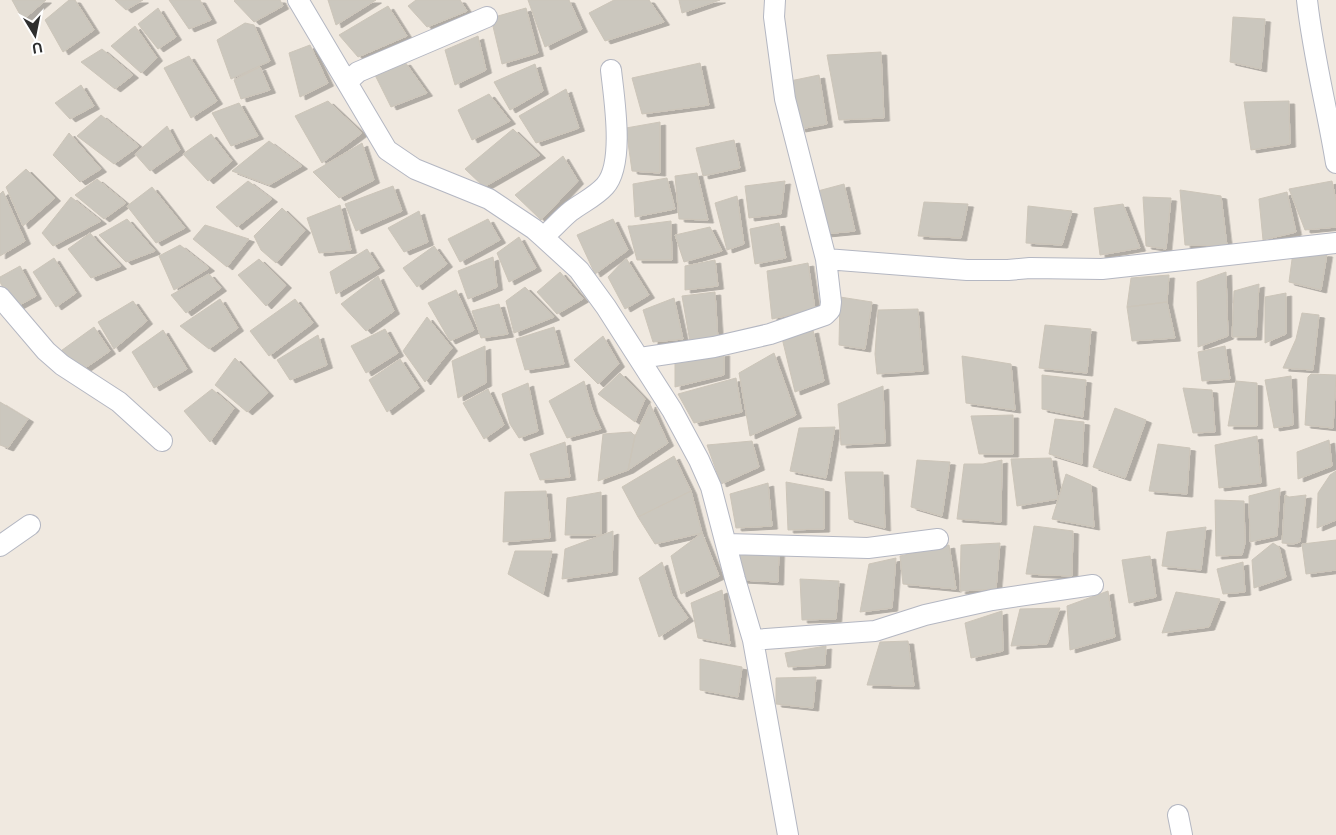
<svg xmlns="http://www.w3.org/2000/svg" width="1336" height="835" viewBox="0 0 1336 835" font-family="Inter,sans-serif">
<style>
.building{fill:#cbc7be;stroke:#ccc5b9;filter:url(#shadow)}
.lines{fill:none;stroke-linecap:round;stroke-linejoin:round}
.street-casing{stroke:#b4b7c2;stroke-width:22}
.street{stroke:#fff;stroke-width:20}
</style>
<defs>
<filter id="shadow"><feDropShadow dx="5.5" dy="3" stdDeviation="0" flood-color="#0004"/></filter>
</defs>
<rect width="100%" height="100%" fill="#f0e9e0"/>
<path class="building" d="M12 0H46L23 20Z
M69 0H75L94 30 63 52 45 20Z
M115 0H143L126 10Z
M169 0H200L211 20 189 29Z
M235 0H280L283 6 254 22 234 1Z
M328 0H376L336 25Z
M416 0H460L467 11 427 27 408 6Z
M528 0H569L582 29 545 47Z
M614 0H649L664 22 605 41 589 13Z
M679 0H720L682 13Z
M388 6 407 36 358 57 339 35Z
M158 8 176 37 158 49 138 24Z
M526 8 538 53 502 64 491 18Z
M1233 17 1265 19 1261 69 1230 62Z
M245 23 254 25 270 61 231 79 217 40Z
M135 26 157 58 141 73 111 46Z
M478 36 486 70 455 85 445 50Z
M310 45 328 83 300 97 289 53Z
M102 49 133 75 115 89 81 62Z
M881 52 884 118 839 120 827 55Z
M189 56 217 101 191 118 164 68Z
M405 62 427 93 391 107 375 75Z
M700 63 709 105 642 114 632 78Z
M535 64 543 91 510 110 494 82Z
M260 67 270 90 241 99 234 80Z
M819 75 827 124 800 129 790 81Z
M81 85 94 106 70 119 55 103Z
M566 89 579 128 536 143 519 116Z
M489 94 510 121 472 140 458 110Z
M328 101 362 133 322 163 295 116Z
M1289 101 1290 144 1251 150 1244 102Z
M239 103 258 136 231 146 212 113Z
M101 115 139 146 114 164 77 136Z
M660 122V173L632 171 626 128Z
M167 126 180 150 150 171 135 154Z
M513 129 540 155 484 187 465 169Z
M69 133 101 169 80 182 53 155Z
M211 134 232 161 208 181 183 154Z
M734 140 740 168 703 176 696 148Z
M269 141 302 166 269 185 232 171Z
M362 143 374 180 339 198 313 172Z
M563 156 578 181 541 220 515 195Z
M26 169 55 198 23 226 6 187Z
M697 173 708 220 679 219 675 176Z
M667 178 675 209 635 217 633 184Z
M97 179 126 203 104 219 75 195Z
M248 181 272 199 237 227 216 207Z
M785 181 781 214 749 218 745 186Z
M1332 181 1336 201V227L1305 230 1289 189Z
M844 184 855 231 824 234 814 192Z
M393 186 402 211 356 231 345 204Z
M152 187 185 228 156 243 127 206Z
M1180 190 1221 196 1227 246 1185 245Z
M3 191 25 241 0 256V194Z
M1287 192 1296 232 1263 240 1259 199Z
M737 196 744 244 727 250 715 203Z
M71 197 101 221 53 246 42 233Z
M1143 197 1171 198 1166 249 1146 246Z
M924 202 968 204 961 238 918 236Z
M1123 204 1140 248 1100 255 1094 208Z
M340 205 351 250 319 253 307 218Z
M1028 206 1072 211 1062 245 1026 243Z
M282 208 305 230 276 263 261 250 254 236Z
M419 211 428 242 404 252 388 228Z
M127 219 155 251 126 262 99 235Z
M488 219 500 240 460 262 448 239Z
M613 219 628 250 595 274 577 235Z
M671 221 672 260H637L628 226H632Z
M779 223 786 258 755 264 750 229Z
M205 225 249 239 227 267 193 239Z
M710 227 722 251 684 262 675 235Z
M90 233 96 240 121 266 91 278 68 249Z
M519 237 536 268 509 282 497 253Z
M180 245 209 268 174 290 159 256Z
M434 246 447 264 417 287 403 268Z
M367 249 379 268 336 294 330 272Z
M1293 252 1327 254 1321 290 1289 282Z
M493 257 497 287 468 299 458 271Z
M54 258 76 293 56 307 33 272Z
M626 258 649 295 625 309 608 277Z
M259 259 286 285 266 306 238 275Z
M715 260 718 286 685 290V266Z
M808 263 815 309 772 319 767 271Z
M20 266 36 296 14 308 0 282V277Z
M560 272 583 299 557 314 537 292Z
M1226 272 1228 336 1198 347 1197 282Z
M209 274 221 288 186 313 171 295Z
M1169 275 1167 302 1127 307 1131 278Z
M378 276 394 311 366 331 341 304Z
M1259 284 1256 337H1232L1234 291Z
M525 287 554 317 514 333 506 301Z
M456 290 474 330 450 341 428 303Z
M715 292 718 340 690 342 682 296Z
M1286 293V334L1265 343V297Z
M840 297 872 302 865 349 839 345Z
M674 298 683 339 653 342 643 310Z
M220 299 238 328 209 349 180 326Z
M295 299 313 323 269 356 250 331Z
M133 301 147 321 114 349 98 322Z
M1167 302 1175 338 1132 341 1127 307Z
M499 304 508 334 481 338 472 311Z
M918 309 923 371 877 374 875 354 878 310Z
M1302 313 1319 315 1313 370 1283 368 1296 339Z
M427 317 452 348 425 382 403 351Z
M1045 325 1091 329 1087 373 1039 368Z
M94 327 110 351 78 373 58 353Z
M554 327 564 364 525 370 516 339Z
M385 329 398 353 366 373 351 346Z
M163 330 187 369 154 388 132 352Z
M813 330 824 381 795 392 782 338Z
M318 335 327 365 290 380 277 360Z
M603 336 619 364 598 384 574 360Z
M485 346 486 383 458 398 452 361Z
M1225 346 1230 379 1202 381 1198 352Z
M724 353V375L675 387V362Z
M774 353 796 415 750 436 739 373Z
M962 356 1011 364 1015 410 966 403Z
M235 358 268 393 247 412 215 385Z
M400 359 419 388 387 412 369 380Z
M620 373 645 399 635 422 598 394Z
M1311 374 1336 375 1333 428 1305 425 1308 377Z
M1042 375 1086 380 1083 417 1042 409Z
M1291 376 1293 425 1274 428 1265 380Z
M736 378 742 412 694 423 678 394Z
M584 381 592 409 601 429 567 438 549 401Z
M1236 381 1257 383V426H1228Z
M528 383 538 431 519 438 510 424 502 394Z
M883 386 885 443 841 445 838 404Z
M1183 388 1212 390 1215 432 1193 433Z
M212 389 234 408 210 442 184 411Z
M488 389 504 425 484 439 463 403Z
M0 402 28 419 8 448 0 445Z
M650 404 668 443 628 470 635 436Z
M1115 408 1146 420 1125 478 1093 467Z
M1013 415V454H979L971 416Z
M1055 419 1084 422 1082 464 1049 454Z
M835 427 826 478 790 471 799 428Z
M631 432 635 436 628 470 598 481 603 434Z
M1257 436 1261 483 1219 488 1215 445Z
M1329 440 1332 466 1298 479 1297 452Z
M752 441 759 467 721 484 707 445Z
M565 442 570 477 540 480 530 454Z
M1158 444 1190 448 1187 494 1149 491Z
M674 456 691 491 638 517 622 487Z
M1051 458 1058 499 1017 506 1011 459Z
M917 460 950 462 942 516 911 507Z
M1002 460 1001 522 957 519 964 464H983Z
M1336 471V520L1317 528 1318 493 1330 475Z
M845 472H883L885 528 849 519Z
M1066 474 1091 485 1094 527 1052 519Z
M786 482 824 489V529L788 530Z
M768 483 772 526 736 528 730 494Z
M1280 488 1277 536 1250 542 1249 496Z
M546 491 550 538 503 542 505 492Z
M691 491 702 533 655 544 638 517Z
M601 492V535H565L567 498Z
M1285 495 1289 497 1306 495 1300 542 1293 544 1282 543Z
M1215 500 1244 501 1245 543 1242 555 1216 556Z
M1034 526 1073 531 1072 576 1026 574Z
M1206 527 1201 570 1162 566 1167 532Z
M613 531 612 572 562 579 565 549Z
M702 533 719 576 681 594 671 556Z
M1336 540V570L1306 574 1302 544Z
M1000 543 996 589 960 591 961 545Z
M1273 543 1279 547 1286 577 1254 588 1252 560Z
M949 545 956 589 903 584 900 556Z
M740 550 779 551 778 582 740 580Z
M515 551H552L543 594 508 574Z
M1150 556 1156 597 1129 603 1122 560Z
M896 558 892 608 860 612 869 564Z
M662 562 672 595 688 618 659 637 639 578Z
M1243 562 1245 592 1223 594 1217 569Z
M800 579 839 581 836 619 802 620Z
M722 590 730 644 698 638 691 603Z
M1108 591 1115 637 1070 650 1067 606Z
M1176 592 1220 599 1209 627 1162 633Z
M1060 608 1047 644 1011 646 1020 609Z
M1002 611 1003 651 971 658 965 623Z
M908 641 914 686 867 685 880 642Z
M826 646 825 665 788 667 785 653Z
M700 659 742 667 738 697 700 690Z
M816 677 813 708 776 704V678Z"/>
<g class="lines">
<defs>
<path id="street" d="M298 0 387 150 415 169 489 199 534 229 543 237 579 270 606 307 672 410 699 460 711 487 735 579 753 640 788 835
M1307 0C1313 55 1327 108 1336 163
M347 82 358 72 487 17
M543 237C553 229 561 219 571 211 583 202 595 197 605 186 625 164 614 98 611 70
M826 259 967 270H1008L1030 268 1102 269 1336 243
M0 297 46 351 62 365 119 402 162 441
M640 358 714 347 770 334 825 315 830 310 831 302 826 259 785 99 774 17 775 0
M726 544 868 548 938 539
M0 546 30 525
M753 640 875 631 925 615 992 600 1093 585
M1178 815 1182 835"/>
</defs>
<use href="#street" class="street-casing"/>
<use href="#street" class="street"/>
</g>
<g transform="translate(35 35) rotate(170)" stroke="#ffffff" stroke-width="4" paint-order="stroke">
<path d="M0-4L9 19L0 12L-9 19Z" fill="#2e2e2e"/>
<text y="-8" font-size="14" font-weight="bold" text-anchor="middle" fill="#2e2e2e">U</text>
</g>
</svg>
